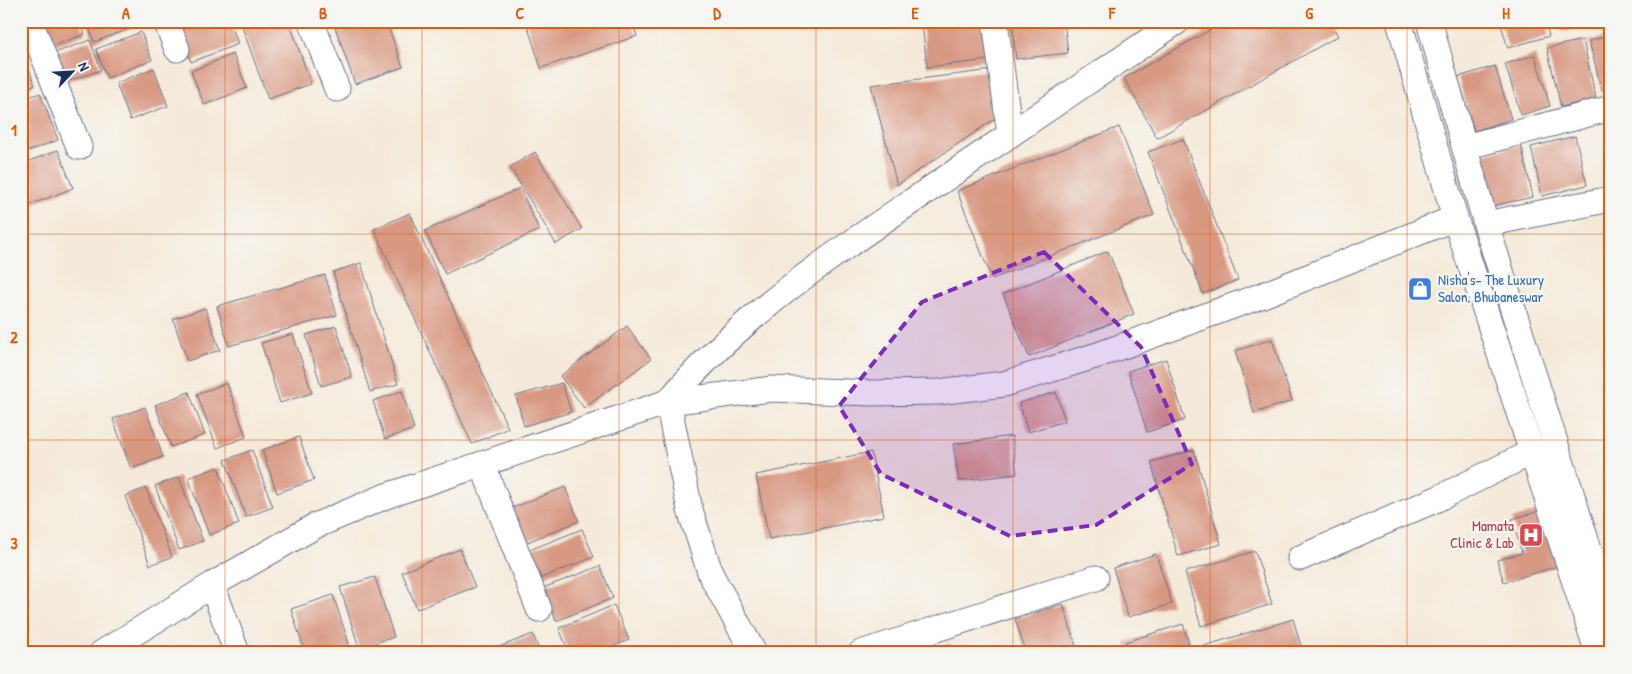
<svg xmlns="http://www.w3.org/2000/svg" width="1632" height="674" viewBox="0 0 1632 674" font-family="'Patrick Hand',sans-serif">
<style>
.building{fill:#d89983}
.lines{fill:none;stroke-linecap:round;stroke-linejoin:round}
.minor-casing{stroke:#677089;stroke-width:27}
.minor{stroke:#fff;stroke-width:25}
.marked{fill:#7b2cbf;fill-opacity:0.2;stroke:#7b2cbf;stroke-width:4;stroke-dasharray:10 6;stroke-linejoin:round}
.grid{fill:none;stroke:#e8590c;stroke-width:1;stroke-opacity:0.55}
.labels{text-anchor:middle;stroke-width:4.5;stroke-linejoin:round;paint-order:stroke}
.shop-label{font-size:15px;fill:#366cbe;stroke:#f6f6f2;text-anchor:start}
.health-label{font-size:15px;fill:#be3a42;stroke:#f6f6f2;text-anchor:end}
.neatline{fill:none;stroke:#e8590c;stroke-width:2}
.grid-label{font-size:16px;text-anchor:middle;font-weight:bold;fill:#e8590c}
</style>
<rect width="100%" height="100%" fill="#f6f6f2"/>
<filter id="ink" filterUnits="userSpaceOnUse"><feTurbulence type="fractalNoise" baseFrequency=".02" numOctaves="2"/><feDisplacementMap in="SourceGraphic" scale="10" xChannelSelector="R" yChannelSelector="G"/><feConvolveMatrix kernelMatrix="1 2 1 2 8 2 1 2 1" color-interpolation-filters="sRGB"/></filter>
<filter id="wash" filterUnits="userSpaceOnUse"><feTurbulence type="fractalNoise" baseFrequency=".0096" numOctaves="4" result="noise"/><feDisplacementMap in="SourceGraphic" scale="20" xChannelSelector="R" yChannelSelector="G"/><feGaussianBlur stdDeviation="1.12" result="paint"/><feColorMatrix in="noise" values="0 0 0 0 0 0 0 0 0 0 0 0 0 0 0 0 0 1.4 0 .05"/><feComposite in="paint" operator="in"/></filter>
<g filter="url(#wash)">
<rect width="100%" height="100%" fill="#f5ead9"/>
<g id="blocks">
<path class="building" d="M39 21H80L85 34 48 48Z
M87 21H132L135 27 94 42Z
M182 21H230L238 44 191 62 176 23Z
M240 21H289L311 84 268 99Z
M333 21H386L403 67 355 84Z
M526 21H632L637 36 541 68Z
M948 21H985L990 60 927 67 922 24Z
M1011 21H1064L1068 53 1016 59Z
M1226 21H1330L1338 36 1157 138 1124 78Z
M1500 21H1545L1549 36 1508 48Z
M1559 21H1596V23L1562 32Z
M141 32 152 60 107 78 96 49Z
M1611 35V88L1602 91 1589 41Z
M90 40 101 70 60 84 49 55Z
M1583 40 1596 99 1561 107 1547 48Z
M21 49 35 85 21 90Z
M233 54 247 88 204 105 191 71Z
M1535 55 1550 106 1521 115 1505 64Z
M1495 66 1511 119 1474 131 1458 77Z
M154 68 168 106 130 120 116 83Z
M992 70 999 116 897 185 871 85Z
M40 93 58 140 21 154V100Z
M1119 127 1154 215 992 279 957 191Z
M1575 136 1587 185 1542 196 1531 147Z
M1183 139 1238 280 1203 294 1148 152Z
M1521 145 1533 197 1492 206 1480 155Z
M58 150 73 188 30 205 21 183V164Z
M535 152 582 229 556 244 510 167Z
M520 188 539 230 445 274 425 231Z
M410 213 508 428 472 444 374 229Z
M1108 251 1134 314 1029 357 1003 294Z
M361 263 398 384 370 392 333 272Z
M325 275 337 315 229 346 217 306Z
M205 308 220 350 187 361 173 319Z
M336 326 352 377 321 386 306 335Z
M627 326 651 359 584 408 560 376Z
M293 334 312 393 280 403 261 343Z
M1272 339 1292 401 1254 413 1235 351Z
M1166 359 1185 420 1147 432 1128 371Z
M227 383 246 437 217 448 197 394Z
M562 383 571 412 524 426 516 396Z
M402 391 414 429 385 439 373 401Z
M189 392 205 435 171 447 155 405Z
M1056 392 1065 421 1028 432 1019 403Z
M145 407 163 457 131 469 113 419Z
M1012 436 1017 474 959 481 953 444Z
M299 437 314 480 277 493 262 450Z
M252 450 273 507 246 517 225 460Z
M1194 450 1221 544 1178 556 1151 462Z
M871 452 884 516 769 539 756 475Z
M218 467 239 524 209 535 188 478Z
M179 477 203 541 179 550 155 486Z
M565 487 579 521 525 543 512 508Z
M146 488 172 557 150 565 125 496Z
M1546 509 1562 565 1504 582 1497 560 1522 553 1512 519Z
M582 529 594 557 539 579 527 551Z
M460 549 475 587 417 609 402 572Z
M1255 551 1272 604 1201 626 1185 572Z
M1156 554 1172 604 1128 617 1113 568Z
M600 566 613 598 556 621 543 588Z
M375 577 394 637 359 648 340 587Z
M333 595 352 653H305L291 609Z
M1063 604 1077 649 1063 653H1026L1015 619Z
M614 605 629 640 597 653H569L559 628Z
M1293 619 1303 653H1206L1204 646Z
M1183 624 1192 653H1128L1125 642Z
M533 634 540 653H502L499 647Z
M950 644 954 653H928Z"/>
</g>
</g>
<g filter="url(#ink)">
<use href="#blocks" fill-opacity="0" stroke="#677089" stroke-width="1"/>
<g class="lines">
<defs>
<path id="minor" d="M30 21 79 147
M166 21 177 49
M311 21 337 89
M995 21 1010 135
M1399 21 1455 218 1598 653
M1429 21 1486 224 1611 619
M1465 147 1611 108
M1486 224 1611 199
M482 464 539 609
M1300 558 1437 499 1532 452
M212 585 237 653
M102 653 212 585 315 526 386 496 668 402 772 389 871 393 938 392 1004 384 1098 355 1263 295 1455 218
M754 653 711 575 690 510 668 402C741 315 831 256 924 193 1009 135 1093 78 1178 21
M861 653 1096 578"/>
</defs>
<use href="#minor" class="minor-casing"/>
<use href="#minor" class="minor"/>
</g>
</g>
<path class="marked" d="M1044 252 1141 347 1192 464 1096 525 1010 536 881 474 839 406 922 302Z"/>
<path class="grid" d="M225 21V653M422 21V653M619 21V653M816 21V653M1013 21V653M1210 21V653M1407 21V653M21 234H1611M21 440H1611"/>
<defs>
<symbol id="shop-square" viewBox="-11 -11 22 22"><rect x="-9" y="-9" width="18" height="18" rx="4" fill="#3f7fe0" stroke="#f6f6f2"/><path d="M-5-2.5h2.3a2.7 3.5 0 0 1 5.4 0H5L5.5 6h-11ZM-1.5-2.5h3a1.5 2.3 0 0 0-3 0Z" fill="#fff"/></symbol>
<symbol id="hospital-square" viewBox="-11 -11 22 22"><rect x="-9" y="-9" width="18" height="18" rx="4" fill="#e0444e" stroke="#f6f6f2"/><path d="M-5-5h3v3.5h4V-5h3V5h-3V1.5h-4V5h-3Z" fill="#fff"/></symbol>
</defs>
<g fill-rule="evenodd">
<use href="#shop-square" x="1406" y="275" width="28" height="28"/>
<use href="#hospital-square" x="1517" y="521" width="28" height="28"/>
</g>
<g class="labels">
<g class="shop-label">
<text x="1438" y="285">Nisha's- The Luxury<tspan x="1438" dy="17">Salon, Bhubaneswar</tspan></text>
</g>
<g class="health-label">
<text x="1514" y="531">Mamata<tspan x="1514" dy="17">Clinic &amp; Lab</tspan></text>
</g>
</g>
<rect width="1632" height="674" fill="none" stroke="#f6f6f2" stroke-width="55"/>
<g transform="translate(72 72) rotate(65)" stroke="#f6f6f2" stroke-width="4" paint-order="stroke">
<path d="M0-4L9 19L0 12L-9 19Z" fill="#1b2f5e"/>
<text y="-8" font-size="14" font-weight="bold" text-anchor="middle" fill="#1b2f5e">N</text>
</g>
<rect x="28" y="28" width="1576" height="618" class="neatline"/>
<g class="grid-label">
<text x="126" y="19">A</text>
<text x="323" y="19">B</text>
<text x="520" y="19">C</text>
<text x="717" y="19">D</text>
<text x="915" y="19">E</text>
<text x="1112" y="19">F</text>
<text x="1309" y="19">G</text>
<text x="1506" y="19">H</text>
<text x="14" y="136">1</text>
<text x="14" y="343">2</text>
<text x="14" y="549">3</text>
</g>
</svg>
